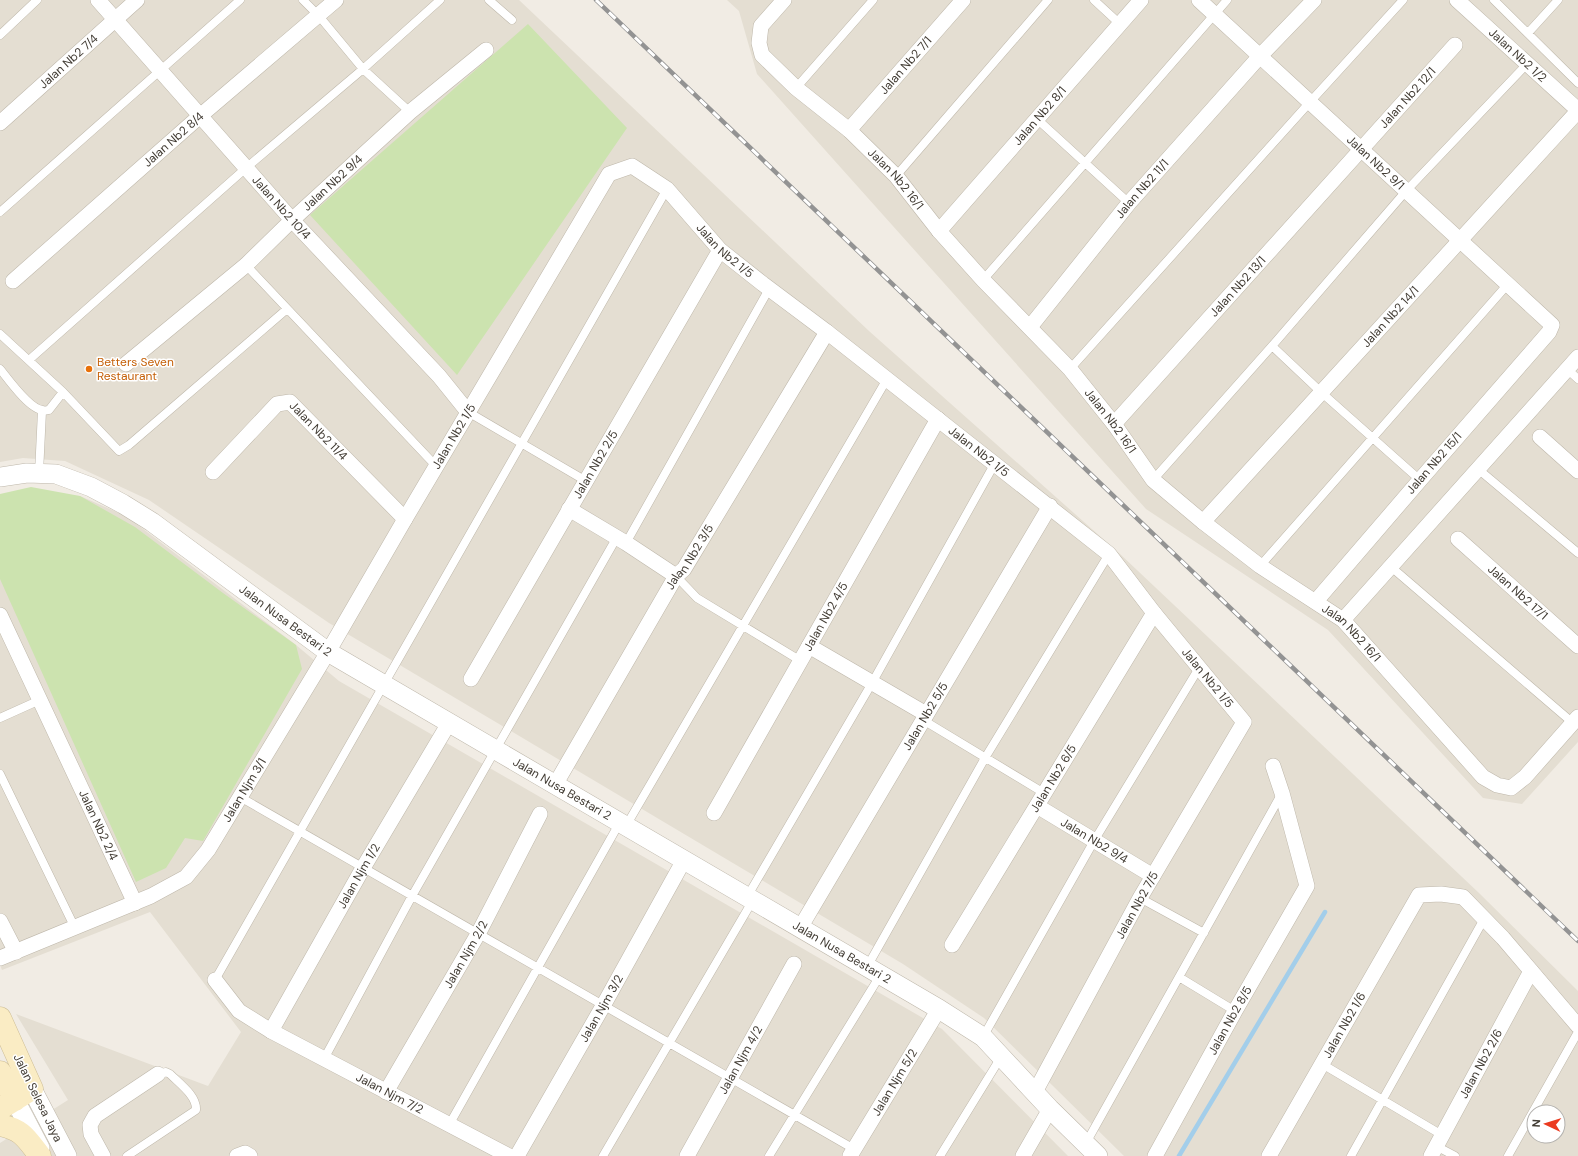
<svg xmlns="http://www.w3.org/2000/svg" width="1578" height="1156" viewBox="0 0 1578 1156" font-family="'DM Sans',sans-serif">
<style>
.residential{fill:#e4ded2;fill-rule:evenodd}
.green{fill:#cce3af}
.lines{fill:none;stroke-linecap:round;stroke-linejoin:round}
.stream{stroke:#a3ceea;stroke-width:4.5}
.service-casing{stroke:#beb7aa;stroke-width:9}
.minor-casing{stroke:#beb7aa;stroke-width:16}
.tertiary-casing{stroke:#beb7aa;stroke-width:20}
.secondary-casing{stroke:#cebe96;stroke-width:23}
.service{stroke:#fff;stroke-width:8}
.minor{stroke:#fff;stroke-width:15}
.tertiary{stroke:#fff;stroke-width:19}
.secondary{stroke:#faecc4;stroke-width:22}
.rail-casing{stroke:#939393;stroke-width:4.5}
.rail{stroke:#fff;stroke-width:3;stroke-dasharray:9;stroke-linecap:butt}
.food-dot{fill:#e8710a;stroke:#fff;stroke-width:1.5}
.labels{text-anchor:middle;stroke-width:3;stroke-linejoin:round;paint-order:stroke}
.street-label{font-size:12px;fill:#423c34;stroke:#fff}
.food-label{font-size:12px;fill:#c56008;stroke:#fff;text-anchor:start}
</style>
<rect width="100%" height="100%" fill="#f1ece4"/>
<path class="residential" d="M0 0H519L869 331 1120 554 1479 893 1578 991V1156H1124L984 1018 903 964 329 623 149 500 65 461 23 458 0 462ZM1534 1112H1558V1136H1534Z
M727 0H1578V742L1522 804 1483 798 1328 630 1146 509 757 74 739 11Z
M0 494 80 496 126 516 296 645 339 681 942 1029 1068 1156H0V1143L68 1100 16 1014 208 1086 241 1032 150 912 2 970 0 965Z"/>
<path class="green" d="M528 24 627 128 457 375 310 215Z
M31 487 80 496 135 527 223 593 296 645 302 669 203 841 185 838 166 868 136 882 0 579V494Z"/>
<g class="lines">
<path class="stream" d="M1179 1156 1325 912"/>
<defs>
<path id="service" d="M303 0 319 16 363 69 410 112
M489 0 512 20
M1094 0 1120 24
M1494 0 1578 83
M1528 33 1558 0
M0 35 37 0
M796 88 873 0
M1037 119 1129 203
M896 176 1048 0
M0 212 240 0
M246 265 436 466
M983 280 1227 0
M0 334 63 392 119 451 129 445 287 309
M1272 346 1322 393 1420 480
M29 360 246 168 363 69 440 0
M0 369C8 379 30 410 43 410 45 411 47 410 49 410L63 392
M1070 369 1310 102 1403 0
M1567 369 1578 379
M468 412 586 481
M1478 469 1578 553
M39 473 42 411
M1153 480 1272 346 1406 191 1527 64
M626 543 769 289
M1260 566 1508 284
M1390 566 1573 723
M676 576 697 598 801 661
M0 718 40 700
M923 720 1044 793
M0 774 75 928
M240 797 854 1149
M626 826 887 379
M747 897 872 683 995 463
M1140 898 1204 933
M867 967 985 758 1109 554
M1179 977 1235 1011
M215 980 667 189
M983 1037 1094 841 1199 668
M324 1059 412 896 617 537
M1322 1064 1442 1135
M449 1125 620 822
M1086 1143 1282 793
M1436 1146 1455 1156
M127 1156 196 1110C197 1096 180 1084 170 1074L166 1072 158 1074
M603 1156 753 900
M769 1156 881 974
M940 1156 1001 1057
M1351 1156 1484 919
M1508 1156 1578 1032"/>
<g id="minor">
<path id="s1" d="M98 0 292 220 439 376 468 412"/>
<path id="s2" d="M784 0 761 26 759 43 762 55 796 88 849 130 896 176 939 231 983 280 1070 369 1114 424 1153 480 1203 522 1260 566 1343 620 1483 777 1497 785 1511 788 1525 777 1578 717"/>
<path id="s3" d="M1199 0 1552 325 1549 332 1420 480 1316 601"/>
<path id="s4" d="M1457 0 1578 110"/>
<path id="s5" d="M0 123 137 0"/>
<path id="s6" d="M849 130 963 0"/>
<path id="s7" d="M939 231 1141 0"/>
<path id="s8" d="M13 281 200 116 336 0"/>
<path id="s9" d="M1030 327 1129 203 1260 56 1314 0"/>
<path id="s10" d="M126 364 246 265 292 220 410 112 486 50"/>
<path id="s11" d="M1114 424 1455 45"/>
<path d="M1540 437 1578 471"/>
<path id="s12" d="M213 472 277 404 290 402 405 519"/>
<path d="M569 509 626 543 676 576"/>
<path id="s13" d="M1203 522 1578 111"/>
<path id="s14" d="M1458 539 1578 646"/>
<path id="s15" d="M0 615 135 903"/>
<path d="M1343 620 1578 357"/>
<path d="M809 646 926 714"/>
<path id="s16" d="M471 679 720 250"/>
<path id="s17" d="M555 785 676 576 684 569 827 332"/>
<path id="s18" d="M1037 806 1153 876"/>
<path id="s19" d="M714 813 938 419"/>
<path d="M0 921 16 952"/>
<path id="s20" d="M800 928 1050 506"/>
<path id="s21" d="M952 945 1154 613"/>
<path id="s22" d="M0 958 151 896 186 877 208 850 328 652 405 519 609 174 632 166 667 189 720 250 763 284 827 332 1109 554 1154 613 1244 722 1140 898 1035 1092"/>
<path id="s23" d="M215 980 239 1011 271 1031 509 1156"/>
<path id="s24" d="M271 1031 363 868 449 723"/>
<path id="s25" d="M386 1092 478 934 540 814"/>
<path d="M103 1156 91 1134 90 1125 95 1116 158 1074"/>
<path d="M237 1156 245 1153 250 1156"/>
<path id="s26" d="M517 1156 603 1006 684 860"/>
<path id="s27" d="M687 1156 794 964"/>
<path id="s28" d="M850 1156 939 1009"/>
<path d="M1023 1156 1050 1109"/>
<path id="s29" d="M1155 1156 1235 1011 1307 886 1282 793 1273 766"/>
<path id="s30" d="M1269 1156 1419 895 1441 894 1463 897 1503 938 1578 1026"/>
<path id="s31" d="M1431 1156 1531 971"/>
</g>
<g id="tertiary">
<path id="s32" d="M0 477 27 473 56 474 91 487 123 504 152 522 328 652 939 1009 983 1037 1050 1109 1098 1156"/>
<path d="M32 1089 67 1156"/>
<path d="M15 1100 40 1148"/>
</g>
<path id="secondary" d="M0 1018 32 1089 0 1109
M0 1072 15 1100
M0 1125C23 1130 26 1138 40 1156"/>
</defs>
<use href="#service" class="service-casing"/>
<use href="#minor" class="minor-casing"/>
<use href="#tertiary" class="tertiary-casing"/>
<use href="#secondary" class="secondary-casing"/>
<use href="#service" class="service"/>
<use href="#minor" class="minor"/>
<use href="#tertiary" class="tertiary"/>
<use href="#secondary" class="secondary"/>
<defs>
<path id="rail" d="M596 0 1578 941"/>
</defs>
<use href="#rail" class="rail-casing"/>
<use href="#rail" class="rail"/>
</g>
<circle class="food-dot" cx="89" cy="369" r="4"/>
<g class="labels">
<g class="street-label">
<text dy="4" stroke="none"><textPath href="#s4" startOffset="82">Jalan Nb2 1/2</textPath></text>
<text dy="4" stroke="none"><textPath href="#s5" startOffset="92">Jalan Nb2 7/4</textPath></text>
<text dy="4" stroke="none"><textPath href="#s6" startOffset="86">Jalan Nb2 7/1</textPath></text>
<text dy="4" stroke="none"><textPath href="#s11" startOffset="439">Jalan Nb2 12/1</textPath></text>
<text dy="4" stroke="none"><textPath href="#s7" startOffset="153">Jalan Nb2 8/1</textPath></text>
<text dy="4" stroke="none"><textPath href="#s8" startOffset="214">Jalan Nb2 8/4</textPath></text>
<text dy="4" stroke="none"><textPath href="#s3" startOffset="240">Jalan Nb2 9/1</textPath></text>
<text dy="4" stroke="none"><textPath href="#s2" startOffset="247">Jalan Nb2 16/1</textPath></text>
<text dy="4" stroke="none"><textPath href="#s10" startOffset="275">Jalan Nb2 9/4</textPath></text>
<text dy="4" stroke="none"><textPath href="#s9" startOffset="178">Jalan Nb2 11/1</textPath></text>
<text dy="4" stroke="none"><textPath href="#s1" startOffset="277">Jalan Nb2 10/4</textPath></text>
<text dy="4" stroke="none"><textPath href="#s22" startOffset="1175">Jalan Nb2 1/5</textPath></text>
<text dy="4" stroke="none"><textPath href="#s11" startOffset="185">Jalan Nb2 13/1</textPath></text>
<text dy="4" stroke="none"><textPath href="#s13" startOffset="278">Jalan Nb2 14/1</textPath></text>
<text dy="4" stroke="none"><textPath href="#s2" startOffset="571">Jalan Nb2 16/1</textPath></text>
<text dy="4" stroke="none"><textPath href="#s12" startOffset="147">Jalan Nb2 11/4</textPath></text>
<text dy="4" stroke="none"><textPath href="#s22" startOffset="719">Jalan Nb2 1/5</textPath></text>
<text dy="4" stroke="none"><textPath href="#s22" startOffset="1499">Jalan Nb2 1/5</textPath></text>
<text transform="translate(1434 463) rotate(-49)" y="4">Jalan Nb2 15/1</text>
<text dy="4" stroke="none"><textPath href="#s16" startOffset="248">Jalan Nb2 2/5</textPath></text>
<text dy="4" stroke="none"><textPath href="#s17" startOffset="265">Jalan Nb2 3/5</textPath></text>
<text dy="4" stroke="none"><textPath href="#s14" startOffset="80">Jalan Nb2 17/1</textPath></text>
<text dy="4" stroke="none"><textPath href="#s19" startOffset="226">Jalan Nb2 4/5</textPath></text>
<text dy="4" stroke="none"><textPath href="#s32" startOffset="330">Jalan Nusa Bestari 2</textPath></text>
<text dy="4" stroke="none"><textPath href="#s2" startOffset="895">Jalan Nb2 16/1</textPath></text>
<text dy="4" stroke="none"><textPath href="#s22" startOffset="1823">Jalan Nb2 1/5</textPath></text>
<text dy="4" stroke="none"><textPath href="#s20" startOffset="246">Jalan Nb2 5/5</textPath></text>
<text dy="4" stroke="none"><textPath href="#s21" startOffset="195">Jalan Nb2 6/5</textPath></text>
<text dy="4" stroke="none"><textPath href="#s32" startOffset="654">Jalan Nusa Bestari 2</textPath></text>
<text dy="4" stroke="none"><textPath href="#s22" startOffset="308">Jalan Njm 3/1</textPath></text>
<text dy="4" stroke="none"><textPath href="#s15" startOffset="232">Jalan Nb2 2/4</textPath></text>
<text dy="4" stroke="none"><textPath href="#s18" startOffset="67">Jalan Nb2 9/4</textPath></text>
<text dy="4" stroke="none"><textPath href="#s24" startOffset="178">Jalan Njm 1/2</textPath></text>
<text transform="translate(1137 905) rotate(-61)" y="4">Jalan Nb2 7/5</text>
<text dy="4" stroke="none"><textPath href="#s32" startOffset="978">Jalan Nusa Bestari 2</textPath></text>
<text dy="4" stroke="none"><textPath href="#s25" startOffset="159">Jalan Njm 2/2</textPath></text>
<text dy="4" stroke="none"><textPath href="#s26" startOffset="170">Jalan Njm 3/2</textPath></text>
<text dy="4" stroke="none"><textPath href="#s29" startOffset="155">Jalan Nb2 8/5</textPath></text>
<text dy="4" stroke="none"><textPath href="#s30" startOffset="151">Jalan Nb2 1/6</textPath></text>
<text dy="4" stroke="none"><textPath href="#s27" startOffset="110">Jalan Njm 4/2</textPath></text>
<text dy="4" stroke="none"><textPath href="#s31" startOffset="105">Jalan Nb2 2/6</textPath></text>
<text dy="4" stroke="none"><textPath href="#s28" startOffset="86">Jalan Njm 5/2</textPath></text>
<text dy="4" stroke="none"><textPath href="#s23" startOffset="211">Jalan Njm 7/2</textPath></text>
<text transform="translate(38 1098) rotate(64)" y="4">Jalan Selesa Jaya</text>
</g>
<g class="food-label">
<text x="97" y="366">Betters Seven<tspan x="97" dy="14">Restaurant</tspan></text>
</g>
</g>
<g transform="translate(1546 1124) rotate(274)"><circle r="19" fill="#ffffff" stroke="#b3b1ae"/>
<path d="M0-3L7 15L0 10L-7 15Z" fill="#eb3b20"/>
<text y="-6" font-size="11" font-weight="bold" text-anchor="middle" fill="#423c34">N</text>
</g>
</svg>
